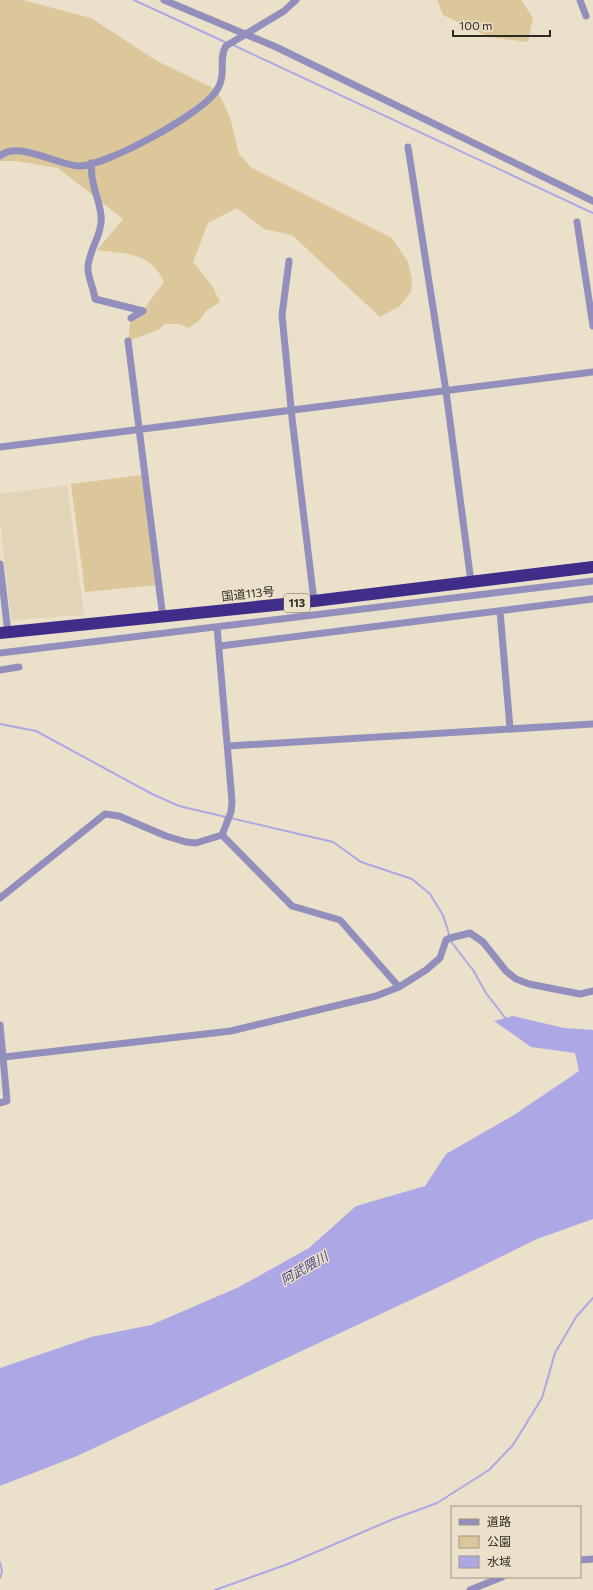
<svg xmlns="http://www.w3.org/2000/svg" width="593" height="1590" viewBox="0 0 593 1590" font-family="Commissioner,'Noto Sans JP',sans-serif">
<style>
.built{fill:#e2d5b7}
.green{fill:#dcc79b}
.water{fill:#aca8e5}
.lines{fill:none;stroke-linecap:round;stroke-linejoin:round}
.stream{stroke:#aca8e5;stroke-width:2}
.street{stroke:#928fbc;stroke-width:7}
.highway{stroke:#402c89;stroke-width:12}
.labels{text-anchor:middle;stroke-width:3;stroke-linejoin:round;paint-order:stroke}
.shield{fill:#ebe0ca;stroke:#676154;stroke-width:1}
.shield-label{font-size:11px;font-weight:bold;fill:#2e2a21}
.street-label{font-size:12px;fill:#2e2a21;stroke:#ebe0ca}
.water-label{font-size:13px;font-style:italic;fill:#4c418a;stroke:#ebe0ca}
</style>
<rect width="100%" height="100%" fill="#ebe0ca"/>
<path class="built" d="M67 485 84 615 11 620 0 520V494Z"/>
<path class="green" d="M0 0H22L91 18 157 61 217 90 230 117 239 154 252 168 392 238 408 262 412 280 411 292 400 306 380 317 292 235 264 229 237 208 208 223 193 262 213 287 220 302 206 311 200 320 189 328 178 324H165L158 330 128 341 131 318 143 310 164 282C151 252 125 254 97 250L123 219 58 168 16 161H0Z
M437 0H521L533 18 528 42 489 37 443 15Z
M142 475 156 585 85 592 71 484Z"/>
<path class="water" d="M513 1016 564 1028 593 1030V1219L537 1239 447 1283 77 1456 0 1486V1368L91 1337 151 1325 239 1287 309 1248 356 1206 425 1186 446 1154 514 1115 579 1071 575 1053 531 1047 494 1021Z"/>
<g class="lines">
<path class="stream" d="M134 0 227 43
M233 45 593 213
M0 724 36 731 152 794 179 806 333 842 361 862 412 879 430 894 443 915 452 943 473 970 486 993 506 1019
M0 1562 2 1571 0 1578
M215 1590 288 1564 391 1520 437 1503 489 1470 513 1445 542 1398 555 1353 576 1317 593 1298"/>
<path class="street" d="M164 0 276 47 593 201
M580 0 586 16
M408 147 446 391 471 582
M0 156C18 140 57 165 78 166 105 167 198 115 214 94 229 76 217 60 226 46L284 11 296 0
M91 163C92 170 91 176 93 182 95 193 100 204 101 215 103 233 90 248 88 266 87 277 94 288 95 299L143 311
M577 222 593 326
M289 261 282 315 292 418 314 601
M131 318 143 311
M128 341 163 618
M0 447 593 372
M0 564 8 633
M500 611 510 728
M220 646 593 599
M0 653 593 581
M0 670 19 667
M228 746 593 724
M222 835 292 906 340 920 399 987
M0 898 105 814 119 816 166 836 186 842 196 843 222 835 231 812 232 801 217 627
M0 1025 7 1101 0 1103
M4 1057 231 1031 376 996 399 987 426 970 440 958 446 940 450 938 470 933 483 942 506 971 516 979 529 984 580 994 593 991
M580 1560 593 1559
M470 1590 502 1577"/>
<path class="highway" d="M0 633 314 601 593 567"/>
</g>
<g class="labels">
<rect class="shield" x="284" y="594" width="26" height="18" rx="3"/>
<g class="shield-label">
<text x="297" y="607">113</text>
</g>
<g class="street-label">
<text transform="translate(248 594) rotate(-6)" y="4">国道113号</text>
</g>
<g class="water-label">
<text transform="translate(304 1268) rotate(-30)" y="5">阿武隈川</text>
</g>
</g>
<rect x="451" y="1506" width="130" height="72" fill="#ebe0ca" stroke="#9f9786"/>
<rect x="459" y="1519" width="20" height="6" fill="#928fbc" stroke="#9f9786"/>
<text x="487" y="1526" font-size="12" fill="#2e2a21">道路</text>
<rect x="459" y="1536" width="20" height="12" fill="#dcc79b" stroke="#9f9786"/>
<text x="487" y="1546" font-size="12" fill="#2e2a21">公園</text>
<rect x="459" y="1556" width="20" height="12" fill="#aca8e5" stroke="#9f9786"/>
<text x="487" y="1566" font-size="12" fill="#2e2a21">水域</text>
<path d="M453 30v6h97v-6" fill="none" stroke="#2e2a21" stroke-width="2"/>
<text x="459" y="30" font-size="12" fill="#2e2a21" stroke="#ebe0ca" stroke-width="3" paint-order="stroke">100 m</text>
</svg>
